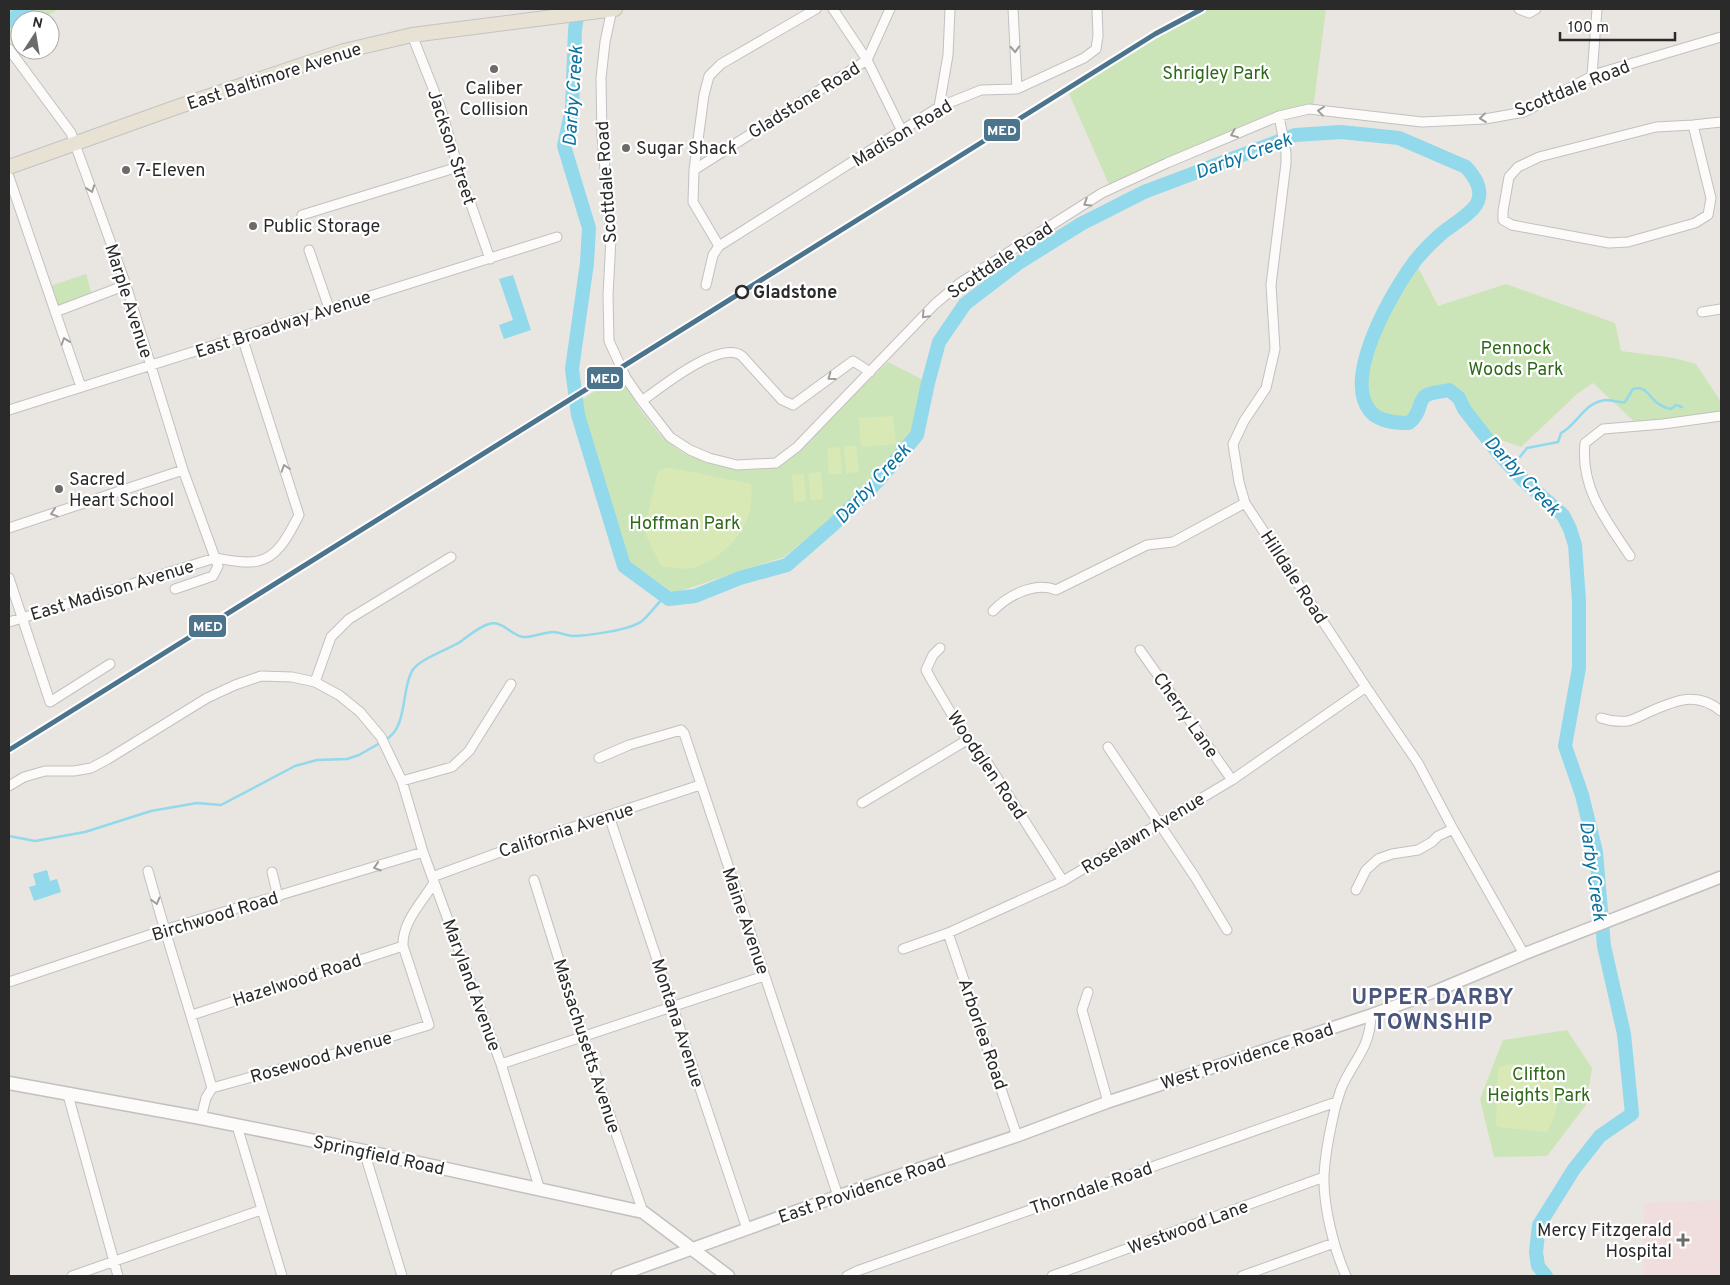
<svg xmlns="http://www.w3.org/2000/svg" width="1730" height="1285" viewBox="0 0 1730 1285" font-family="Overpass,sans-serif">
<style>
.medical{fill:#efdedd}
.green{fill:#cce5b8}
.pitch{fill:#d8e9b5}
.water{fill:#92d9ec}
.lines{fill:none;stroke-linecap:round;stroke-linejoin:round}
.stream{stroke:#92d9ec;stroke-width:2.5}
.river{stroke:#92d9ec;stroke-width:14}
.minor-casing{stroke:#c2c1c1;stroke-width:11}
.tertiary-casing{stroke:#c2c1c1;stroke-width:14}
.secondary-casing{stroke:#c2c1c1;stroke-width:15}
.primary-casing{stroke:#c4c3c1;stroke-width:16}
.minor{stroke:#fcfbfa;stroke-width:9}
.tertiary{stroke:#fcfbfa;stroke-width:11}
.secondary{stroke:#fcfbfa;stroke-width:12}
.primary{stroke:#e7e2d3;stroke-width:14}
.rail-1-casing{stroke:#fff;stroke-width:9}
.rail-1{stroke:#4c748c;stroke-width:5}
.oneway{stroke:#9e9d9c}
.poi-dot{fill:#6d6b6a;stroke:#fff;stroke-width:2}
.stop-dot{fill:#fff;stroke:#2a2a2a;stroke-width:2.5}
.labels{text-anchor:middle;stroke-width:4.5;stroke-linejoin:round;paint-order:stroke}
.park-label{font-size:18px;fill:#2d6918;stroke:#fff}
.street-label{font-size:18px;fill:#2a2a2a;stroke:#fff}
.poi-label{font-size:18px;fill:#2a2a2a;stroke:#fff;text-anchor:start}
.stop-label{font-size:18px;font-weight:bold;fill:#2a2a2a;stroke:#fff;text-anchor:start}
.water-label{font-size:19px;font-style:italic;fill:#0a729e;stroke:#fff}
.district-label{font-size:22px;font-weight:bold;letter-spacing:1px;fill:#49557c;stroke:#fff}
.line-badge{stroke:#fff;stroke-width:2}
.badge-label{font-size:14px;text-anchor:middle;font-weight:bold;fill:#fff}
</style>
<rect width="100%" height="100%" fill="#e9e5e0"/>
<path class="medical" d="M1721 1200V1276H1644V1203Z"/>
<path class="green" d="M9 9H59L40 20H20V32L9 39Z
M1202 9H1326L1313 110 1279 116 1111 189 1067 89 1155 34Z
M1415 261 1438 306 1506 284 1615 323 1621 351 1674 358 1696 364 1721 402V416L1639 426 1593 383 1578 393 1521 447 1484 434 1464 409 1459 398 1449 390C1442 392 1431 392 1425 396 1418 403 1421 414 1409 423 1396 423 1379 422 1370 411 1361 399 1362 384 1364 371 1371 328 1392 296 1415 261Z
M86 274 92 295 58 305 55 304 50 286Z
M888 362 925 381 913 433 837 514 784 557 674 593 628 561 580 401 620 375 639 408 661 436 683 453 718 466 736 467 785 462Z
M1567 1030 1592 1068 1586 1105 1547 1156 1494 1157 1480 1099 1503 1040Z"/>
<path class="pitch" d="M893 416 896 444 861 447 859 418Z
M856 446 859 472 846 473 844 446Z
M840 447 842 474H829L827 448Z
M667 467 751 484C755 515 739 542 713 559 707 562 699 567 692 568 682 570 670 567 661 566L644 531 658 471Z
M821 472 823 499 811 500 808 473Z
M804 474 806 501 794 502 792 475Z
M1510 1064C1522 1065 1534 1066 1545 1072 1566 1084 1557 1116 1547 1132L1498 1127 1496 1125 1498 1067Z"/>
<path class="water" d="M513 275 531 330 504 339 499 325 513 320 499 279Z
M47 870 50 881 57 879 61 892 34 901 29 887 36 885 33 874Z"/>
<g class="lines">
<path class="stream" d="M1511 468 1527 448 1558 442 1561 433C1578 424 1584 402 1606 400 1612 400 1618 403 1625 402L1633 389C1645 385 1649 396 1656 402 1661 406 1666 408 1671 409L1676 405 1682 407
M385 740C408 728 401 690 412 671 419 659 447 650 460 642 469 636 478 627 489 624 502 620 511 635 523 637 533 638 543 632 553 632 559 632 565 635 572 636 586 636 631 630 642 621 650 614 657 604 665 596
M9 836 35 841 85 832 151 811 197 803 221 805 295 766 317 760 347 759 359 755 380 743"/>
<path class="river" d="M578 9 575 30 572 108 564 146 589 228 587 263 572 369 578 415 624 566 669 599 695 596 740 578 787 565 834 524 878 481 917 435 928 383 939 342 965 304 1020 262 1081 224 1144 192 1295 135 1341 132 1399 138 1466 167C1474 176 1483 188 1478 201 1474 213 1451 225 1441 234 1432 242 1422 252 1415 261 1393 290 1342 377 1370 411 1379 422 1396 423 1409 423 1421 414 1418 402 1425 396 1431 392 1442 392 1449 390L1459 398 1464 409 1499 454 1523 480 1563 515 1570 529 1575 545 1579 601V668L1565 746 1582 795 1596 852 1604 946 1624 1034 1632 1114 1600 1136 1574 1169 1539 1225 1536 1252 1538 1266 1546 1276
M9 21 27 9"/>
<defs>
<path id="minor" d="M612 9 605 42 601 78 602 136 611 238 608 295 609 341 626 378 642 401 670 437 690 450 709 458 737 465 776 463 797 447 935 304 960 283 1102 193 1167 163 1279 116 1309 109 1422 122 1485 119 1524 112 1596 74 1721 37
M833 9 867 60 902 131
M1013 9 1017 89
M1519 9 1529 13 1536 9
M412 35 440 106 458 167 490 259
M9 49 71 133 126 285 183 470 218 566 213 576 175 589
M1592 76 1597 9
M939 107 948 55 950 9
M1279 116 1286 153V163L1271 285 1275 349 1266 388 1244 421 1233 444 1239 482 1245 503 1366 687 1418 763 1453 829 1524 954
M1693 125 1711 198 1708 215 1695 223 1628 242 1609 243 1512 225 1503 220V211L1509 177 1518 167 1539 157 1656 127 1693 125 1721 122
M694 170 867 60 890 9
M9 177 81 387
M302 215 458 167
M719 246 939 107 981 90 1017 89 1084 58 1096 49 1098 36 1097 9
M309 250 329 308
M706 285 713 255 719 246 693 202 694 170 704 95 709 76 721 64 816 9
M55 312 126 285
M1702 312 1721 309
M642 401C660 388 720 339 742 356L782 400 793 405 853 361 870 372
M9 410 557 237
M9 528 183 470
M1630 556C1606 520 1580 488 1585 443L1603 429 1663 424 1721 416
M9 578 50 702 110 664
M993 611C1007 596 1035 581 1056 590L1147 545 1173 542 1245 503
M9 622 215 558C228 560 245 564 258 561 279 557 290 532 299 515L242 337
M940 648 933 655 926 670 932 681 967 740 987 762 1063 881
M1140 650 1232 780
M315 682 331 637 349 619 451 557
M1601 718C1610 721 1618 722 1628 721 1635 719 1643 715 1649 712 1676 700 1697 691 1721 711
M1108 747 1195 877 1227 930
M599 758 629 745 681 730 684 733 838 1196
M402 781 452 767 469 751 511 684
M9 786 24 777 45 771H74L91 768 108 759 207 698 235 685 261 676 292 677 315 682 339 695 360 712 381 737 402 781 423 852 501 1064 540 1190
M862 803 967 740
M609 816 747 1229
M148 871C168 944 192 1016 212 1088L206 1098 201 1118
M272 872 278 897
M432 877 522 844 700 785
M534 880 583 1037 643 1212
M1356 890 1366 870 1378 859 1392 854 1418 850 1432 842 1438 836 1453 829
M948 933 1017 1136
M903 949 948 933 1063 881 1232 780 1366 687
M9 982 164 930 423 852
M1088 992 1082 1010 1108 1102
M192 1015 403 946
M501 1064 764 976
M212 1088 327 1056 429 1025 403 946C402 922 422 902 434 883
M68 1095 118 1276
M237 1126 282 1276
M364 1151 402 1276
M72 1276 261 1210
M847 1276 857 1271 1336 1102
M1052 1276 1324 1177
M1242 1276 1334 1243
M1346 1276C1334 1249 1323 1206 1324 1175 1325 1158 1328 1140 1332 1122 1334 1111 1337 1100 1341 1089 1353 1060 1370 1050 1371 1015"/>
<path id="tertiary" d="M617 1276 838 1196 1017 1136 1108 1102 1371 1015 1436 991 1524 954 1721 877"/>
<path id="secondary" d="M9 1083 201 1118 364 1151 643 1212 728 1276"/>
<path id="primary" d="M9 167 177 107 344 51 412 35 615 9"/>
</defs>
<use href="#minor" class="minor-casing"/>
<use href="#tertiary" class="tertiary-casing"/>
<use href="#secondary" class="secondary-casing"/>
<use href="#primary" class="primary-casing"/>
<use href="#minor" class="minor"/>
<use href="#tertiary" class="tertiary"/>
<use href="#secondary" class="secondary"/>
<use href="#primary" class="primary"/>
<defs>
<path id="rail-1" d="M9 750 1155 34 1202 9"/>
</defs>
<use href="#rail-1" class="rail-1-casing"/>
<use href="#rail-1" class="rail-1"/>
</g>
<defs><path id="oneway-chevron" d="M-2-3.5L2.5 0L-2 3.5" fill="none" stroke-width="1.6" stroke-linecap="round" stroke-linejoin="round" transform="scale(1.25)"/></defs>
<g class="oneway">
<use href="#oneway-chevron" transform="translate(1015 49) rotate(87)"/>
<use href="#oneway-chevron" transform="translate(1321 111) rotate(-173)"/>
<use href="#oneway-chevron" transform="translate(1483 118) rotate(174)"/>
<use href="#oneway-chevron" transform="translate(1234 134) rotate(158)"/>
<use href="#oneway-chevron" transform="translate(91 189) rotate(70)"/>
<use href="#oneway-chevron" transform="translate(1087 203) rotate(148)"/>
<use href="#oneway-chevron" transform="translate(925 315) rotate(134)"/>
<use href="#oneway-chevron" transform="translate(65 341) rotate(-109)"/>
<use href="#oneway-chevron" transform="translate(831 377) rotate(144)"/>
<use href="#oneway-chevron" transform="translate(285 468) rotate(-108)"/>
<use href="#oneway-chevron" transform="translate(54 513) rotate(162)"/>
<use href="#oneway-chevron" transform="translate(377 867) rotate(163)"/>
<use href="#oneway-chevron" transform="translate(156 901) rotate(75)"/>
</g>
<g class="poi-dot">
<circle cx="494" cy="69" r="5"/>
<circle cx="626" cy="148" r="5"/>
<circle cx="126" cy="170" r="5"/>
<circle cx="253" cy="226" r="5"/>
<circle cx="59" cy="489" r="5"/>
<path d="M1680.5 1232.5h5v5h5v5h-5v5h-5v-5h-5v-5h5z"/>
</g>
<circle class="stop-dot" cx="742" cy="292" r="6"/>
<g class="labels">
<g class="park-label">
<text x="1216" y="79">Shrigley Park</text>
<text x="1516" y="354">Pennock<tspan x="1516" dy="21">Woods Park</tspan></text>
<text x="685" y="529">Hoffman Park</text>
<text x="1539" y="1080">Clifton<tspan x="1539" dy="21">Heights Park</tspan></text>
</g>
<g class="street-label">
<text transform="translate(274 76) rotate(-18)" y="6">East Baltimore Avenue</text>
<text transform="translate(1572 88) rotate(-22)" y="6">Scottdale Road</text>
<text transform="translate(804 100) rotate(-32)" y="6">Gladstone Road</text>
<text transform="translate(902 133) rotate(-31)" y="6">Madison Road</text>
<text transform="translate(452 147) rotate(72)" y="6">Jackson Street</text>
<text transform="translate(606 182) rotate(-94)" y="6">Scottdale Road</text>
<text transform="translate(1000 260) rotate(-34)" y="6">Scottdale Road</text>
<text transform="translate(129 301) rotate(72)" y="6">Marple Avenue</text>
<text transform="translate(283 324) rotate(-18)" y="6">East Broadway Avenue</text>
<text transform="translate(1294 577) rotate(57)" y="6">Hilldale Road</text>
<text transform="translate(112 590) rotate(-17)" y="6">East Madison Avenue</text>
<text transform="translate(1186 715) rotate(55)" y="6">Cherry Lane</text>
<text transform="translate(987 765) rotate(56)" y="6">Woodglen Road</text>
<text transform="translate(566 830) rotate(-18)" y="6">California Avenue</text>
<text transform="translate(1143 833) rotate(-31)" y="6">Roselawn Avenue</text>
<text transform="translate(215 916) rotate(-17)" y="6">Birchwood Road</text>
<text transform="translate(746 921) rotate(71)" y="6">Maine Avenue</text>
<text transform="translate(297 980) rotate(-18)" y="6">Hazelwood Road</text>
<text transform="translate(472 985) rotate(70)" y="6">Maryland Avenue</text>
<text transform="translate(678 1023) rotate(72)" y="6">Montana Avenue</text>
<text transform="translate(983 1034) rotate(71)" y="6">Arborlea Road</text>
<text transform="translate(587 1046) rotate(72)" y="6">Massachusetts Avenue</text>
<text transform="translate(1247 1056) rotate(-18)" y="6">West Providence Road</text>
<text transform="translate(321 1057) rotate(-16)" y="6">Rosewood Avenue</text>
<text transform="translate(379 1155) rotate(12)" y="6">Springfield Road</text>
<text transform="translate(1091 1188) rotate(-19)" y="6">Thorndale Road</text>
<text transform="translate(862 1189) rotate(-19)" y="6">East Providence Road</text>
<text transform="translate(1188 1227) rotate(-20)" y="6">Westwood Lane</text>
</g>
<g class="poi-label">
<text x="494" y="94" text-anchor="middle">Caliber<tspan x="494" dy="21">Collision</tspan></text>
<text x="636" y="154">Sugar Shack</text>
<text x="136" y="176">7-Eleven</text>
<text x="263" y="232">Public Storage</text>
<text x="69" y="485">Sacred<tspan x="69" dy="21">Heart School</tspan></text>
<text x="1672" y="1236" text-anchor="end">Mercy Fitzgerald<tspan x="1672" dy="21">Hospital</tspan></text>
</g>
<g class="stop-label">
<text x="753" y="298">Gladstone</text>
</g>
<g class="water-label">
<text transform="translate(572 96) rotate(-86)" y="7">Darby Creek</text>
<text transform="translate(1243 155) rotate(-20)" y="7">Darby Creek</text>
<text transform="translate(1523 475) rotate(47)" y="7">Darby Creek</text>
<text transform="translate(872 483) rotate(-47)" y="7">Darby Creek</text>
<text transform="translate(1594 871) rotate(82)" y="7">Darby Creek</text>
</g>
<g class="district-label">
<text x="1433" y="1004">UPPER DARBY<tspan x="1433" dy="25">TOWNSHIP</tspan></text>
</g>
</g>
<g class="line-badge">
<rect x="983" y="118" width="38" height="24" rx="5" fill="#4c748c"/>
<rect x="586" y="366" width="38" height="24" rx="5" fill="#4c748c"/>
<rect x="188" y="614" width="39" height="24" rx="5" fill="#4c748c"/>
</g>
<g class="badge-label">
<text x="1002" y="135">MED</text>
<text x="605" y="383">MED</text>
<text x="208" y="631">MED</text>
</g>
<rect width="1730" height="1285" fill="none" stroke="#2a2a2a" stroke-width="20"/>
<g transform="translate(35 35) rotate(12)"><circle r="24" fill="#ffffff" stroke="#aaaaaa"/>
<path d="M0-4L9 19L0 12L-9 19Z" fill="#6d6b6a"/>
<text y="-8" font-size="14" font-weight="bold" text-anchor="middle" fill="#2a2a2a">N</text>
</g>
<path d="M1560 32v8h115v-8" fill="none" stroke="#2a2a2a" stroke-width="2.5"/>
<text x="1568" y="32" font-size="15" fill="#2a2a2a" stroke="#ffffff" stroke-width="4" paint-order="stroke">100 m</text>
</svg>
